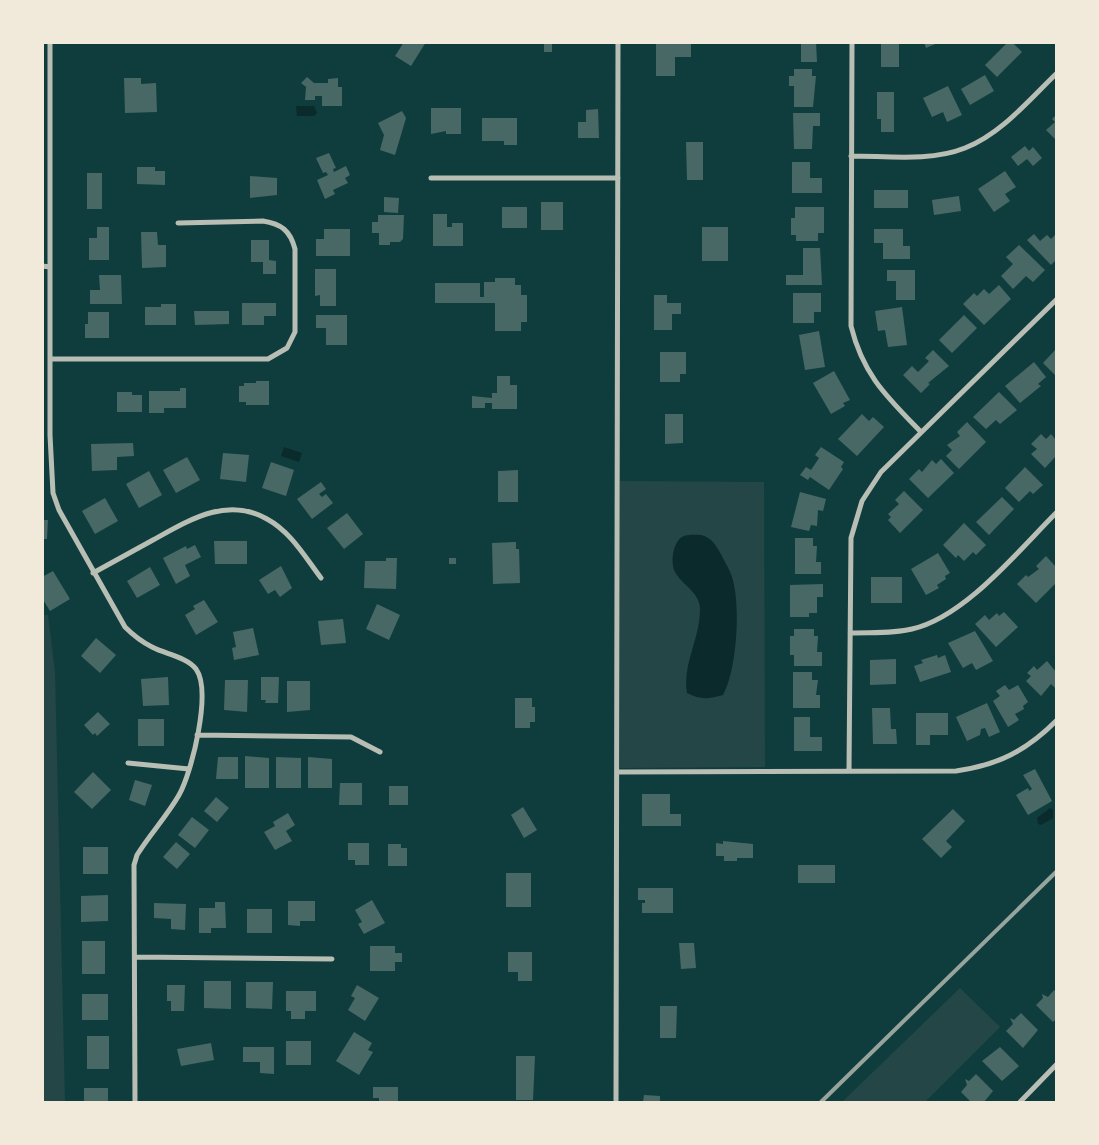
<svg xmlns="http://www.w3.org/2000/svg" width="1099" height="1145" viewBox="0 0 1099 1145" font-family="Manrope,sans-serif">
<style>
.green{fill:#244646}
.water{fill:#0a2a2b}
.building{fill:#486865}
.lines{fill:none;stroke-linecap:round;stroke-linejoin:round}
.minor{stroke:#b8beb3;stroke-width:5}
.rail{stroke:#97a49c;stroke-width:4}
</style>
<rect width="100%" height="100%" fill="#0f3d3e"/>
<path class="green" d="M620 481 764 482 765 767 620 768Z
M43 615H48L55 672 65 1102H42Z
M960 988 1000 1027 925 1102H842Z"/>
<path class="water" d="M296 106H314L317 113 314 116H297Z
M284 447 302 453 299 462 281 456Z
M701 535C713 538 716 546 722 556 725 563 730 570 732 577 741 604 737 670 723 695 709 699 700 700 687 693 682 665 700 639 700 610 701 593 682 585 675 572 670 563 673 542 682 537 687 534 696 535 701 535Z
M1050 808 1053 810V818L1041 825 1038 824 1037 818Z"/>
<path class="building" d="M404 42H426L411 66 395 56Z
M544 42H552V52H544Z
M801 42H816L817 62H801Z
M881 42H899V67H881Z
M924 42H940L926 48Z
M1008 42H1012L1022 52 997 77 985 65Z
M656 44H691V57H675V76H656Z
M794 69H812V76H816L813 107H794V86H789V76H794Z
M985 75 994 91 970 105 961 89Z
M307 77 314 83H328V79L338 78V87H342V106H322V96H315V100H305L306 87 301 83Z
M124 78H141V84L156 83 157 112 125 113Z
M948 86 962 115 947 122 943 112 932 117 923 98Z
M877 92H894V132H881V119H877Z
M431 108H461V134H446V131L431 134Z
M598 109 599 138H578V122H586V110Z
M402 111 406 118 395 155 380 150 384 135 378 123Z
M793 113H820V126H813L812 149H794Z
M1056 115V140L1046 130 1055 122 1052 119Z
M482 118H517V145H504V141H482Z
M686 142H703V180H687Z
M1025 146 1029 151 1033 147 1042 158 1033 166 1027 159 1018 166 1011 157Z
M329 153 336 168 333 169 334 172 346 166 350 175 345 178 348 183 333 190 335 194 325 199 317 180 328 175 326 172 323 173 316 158Z
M792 162H810V178H822V193H792Z
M137 167H155V171H165V185L137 184Z
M1005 171 1016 187 1005 194 1010 201 994 212 978 189Z
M87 173H102V209H87Z
M250 176 277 178V195L250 198Z
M874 190H908V208H874Z
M959 196 961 211 934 215 932 200Z
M384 197 399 198 398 213 384 212Z
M541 202H563V230H541Z
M502 207H527V228H502Z
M795 207H824V233H818V241H796V235H791V218H795Z
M433 214H447V227H452V223H463V246H433Z
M378 215H404L403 239 400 242H390V245H379V233H372V222H378Z
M97 227H109V260H89V238H97Z
M702 227H728V261H702Z
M324 229H350V256H316V239H324Z
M874 229H903V246H910V259H883V243H874Z
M141 232H157L158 245H166V267L142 268Z
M1034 234 1040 241 1047 235 1051 239 1056 234V260L1051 265 1027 240Z
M251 240H269V260L276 261V274H263V262H251Z
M1019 245 1045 270 1033 282 1026 276 1013 289 1001 276 1013 264 1006 257Z
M803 248H820L822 285H786V275H803Z
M315 269H336V306H320V295L315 296Z
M887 270H915V300H896V281H887Z
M99 275H121L122 304H90V290H100Z
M495 278H515V285H521V295H527V322H521V331H495V303H435V283H480V297H484V282H495Z
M999 285 1011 299 984 325 963 304 974 293 977 296 984 289 989 294Z
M793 293H821V312H814V323H793Z
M654 295H667V303H681V314H672V330H654Z
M242 303H276V316H264V325H242Z
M161 304H176V325H145V307H161Z
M902 307 907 345 888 347 885 330 878 331 875 311Z
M194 311H229V324L195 325Z
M88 312H109V338H85V324H88Z
M316 315H347V345H326V328H316Z
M964 315 977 328 952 353 939 340Z
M819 331 825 367 805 370 799 335Z
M1056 349V376L1043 363Z
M933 350 949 366 928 383 930 384 921 393 903 375 912 366 918 372 929 361 925 358Z
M660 352H686V374H680V382H660Z
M1034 362 1046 377 1038 384 1041 386 1020 403 1005 386Z
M834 371 850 400 843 403 845 406 831 414 813 383Z
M497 376H510V385H517V409H492V403H485V408H472V396L492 398V393H497Z
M256 381H269V405H246V402H239V386H244V383H256Z
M180 388H186V408H164V413H149V391H180Z
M117 392H132V395H142V412H117Z
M999 392 1017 410 1000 424 996 420 986 429 973 417Z
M665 414H683V443L665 444Z
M862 414 869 421 873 417 884 427 857 456 838 439Z
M967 422 986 442 959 469 946 456 952 450 947 445 960 436 957 432Z
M1041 434 1046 439 1051 434 1056 440V456L1045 468 1031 454 1037 449 1031 444Z
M133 443 134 456 117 457V470L92 471 91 444Z
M821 447 844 462 841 467 843 469 829 490 810 477 808 480 800 475 806 467 811 470 819 458 815 455Z
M223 453 249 455 246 482 220 479Z
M187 457 200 480 176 493 163 470Z
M941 459 954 473 928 498 909 479 919 469 922 472 932 460 936 464Z
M271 462 294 470 286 496 262 488Z
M1025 467 1043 485 1033 494 1030 491 1019 502 1005 488Z
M518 470V502H498V471Z
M149 471 162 495 139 508 126 484Z
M321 482 326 489 319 494 322 497 326 494 333 503 312 519 297 499Z
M904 491 923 510 900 533 888 520 891 517 888 514 899 504 895 500Z
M800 492 826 499 823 511 818 510 817 526 811 525 809 531 791 527Z
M1002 497 1014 509 989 535 976 522Z
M105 498 118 521 95 534 82 511Z
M347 513 363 534 344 549 327 528Z
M42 520H48L47 539H42Z
M964 523 986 545 976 555 973 552 964 561 958 555 956 558 943 545Z
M795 538H813V546H817L816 562H821V574H795Z
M214 541H247V564H215Z
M516 542V549H519L520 583 493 584 492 543Z
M195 545 201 557 185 565 190 576 176 584 163 558 186 546 187 549Z
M938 553 950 573 945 576 946 579 937 585 939 588 926 595 911 569Z
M1046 556 1056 567V583L1036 603 1017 584 1026 575 1028 577 1039 569 1036 566Z
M386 558H397L396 589 364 588 365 561H386Z
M449 558H456V564H449Z
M281 566 292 588 280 597 275 590 268 594 259 580Z
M150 567 160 585 137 598 127 581Z
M53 571 70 599 50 611 42 598V577Z
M871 577H902V603H871Z
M823 584V597H817V613H809V617H790V585Z
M204 600 218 622 196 635 185 615 195 609 193 606Z
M377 604 400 615 389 640 366 629Z
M1004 612 1018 627 996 647 975 624 985 615 989 620 997 613 999 616Z
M343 619 346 643 321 645 318 621Z
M253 628 259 655 234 660 232 648 236 647 233 632Z
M794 629H814V636H818L817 652H822V666H794V655H790V636H794Z
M975 631 993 661 976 670 972 663 963 668 948 643Z
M96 638 116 655 100 673 81 656Z
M937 655 938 658 945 655 951 672 920 682 914 666 923 663 921 660Z
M896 659V684L870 685V660Z
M1047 661 1056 672V686L1055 688 1051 684 1041 696 1026 681 1031 676 1027 673 1034 666 1037 670Z
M793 672H812V680H818L816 695H820V708H793Z
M168 677 169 705 143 706 141 679Z
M261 677H279L278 703H265L266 700H261Z
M225 680H248L247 712 224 710Z
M287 681H310V710L287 712Z
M1005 685 1009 690 1018 685 1028 702 1023 706 1024 709 1015 714 1019 720 1008 727 993 701 1000 696 996 691Z
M515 698H532V707H535V722H530V728H515Z
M987 703 1000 732 989 737 985 728 981 729 980 735 967 741 956 717Z
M872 708H890L891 729H896L897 744H873Z
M98 712 110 724 97 736 95 733 93 735 84 725Z
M916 713H948V735H930V745H916Z
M794 717H810V737H822V751H794Z
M138 719H164V746H138Z
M245 756 269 758V788H245Z
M218 757H238V779H216Z
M276 757 301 758V788H276Z
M308 757 332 759V788H308Z
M1035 769 1052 801 1028 815 1016 795 1028 788 1029 791 1032 789 1023 775Z
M93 772 111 790 92 809 74 792Z
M135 780 152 785 145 806 129 800Z
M340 783H362V805H339Z
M389 786H408V805H389Z
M642 794H670V814H681V826H642Z
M216 797 229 808 217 822 204 811Z
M523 807 537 830 524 838 511 815Z
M953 809 965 821 946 841 952 847 941 858 922 839Z
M288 813 295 825 286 831 292 841 275 850 264 832 275 826 273 822Z
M192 817 209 830 195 848 178 835Z
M723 841 753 844V858H737V861H724V856H716V843L723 844Z
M176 842 190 854 177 869 163 857Z
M348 843H369V865H355V860H348Z
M388 844H401V848H407V866H388Z
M83 847H108V874H83Z
M798 865H835V883H798Z
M506 873H531V907H506Z
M638 888H673V913H642V903H645V900H638Z
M108 895V921L81 922V896Z
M372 900 385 923 364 934 358 924 362 922 355 910Z
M288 901H315V921H300V926L288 925Z
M215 902H225L226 928H211V933H199V908H215Z
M154 903 186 904 185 930 171 929V919L154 918Z
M247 909H272V933H247Z
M82 941H105V974H82Z
M679 943H694L696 968 681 969Z
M370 946H395V953H402V962H395V971H370Z
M508 952H532V981H518V972H508Z
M204 981H231V1009L204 1008Z
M246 982H273L272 1009 246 1008Z
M167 985H185L184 1011H171V1001H167Z
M357 985 379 998 365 1021 348 1010 355 998 351 996Z
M1054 990 1056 992V1019L1053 1022 1036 1005 1043 998 1042 994 1048 997Z
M286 991H316V1011H305V1019H291V1011H286Z
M82 994H108V1020H82Z
M660 1006H677L676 1038H660Z
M1021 1013 1038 1030 1023 1048 1006 1031 1013 1024 1010 1018 1014 1020Z
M354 1032 372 1043 368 1050 373 1052 359 1075 336 1061Z
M87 1036H109V1069H87Z
M286 1041H311V1065H286Z
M211 1043 214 1060 181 1066 177 1049Z
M243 1047H274V1074L260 1073V1062H243Z
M1000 1047 1019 1066 1002 1081 982 1061Z
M516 1056H535L533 1100H516Z
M976 1074 993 1091 984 1102H971L961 1092 967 1085 965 1079 969 1081Z
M373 1087H398V1102H379V1098H373Z
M84 1088H108V1102H84Z
M644 1095 660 1096V1102H643Z"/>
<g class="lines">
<path class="minor" d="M50 42V435L53 493 59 510 125 627C133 635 142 642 152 647 165 654 187 657 196 669 212 691 192 772 179 795 167 816 150 834 137 855L134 865 135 1102
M852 42 851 326C863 375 887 397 921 432
M851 156C887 156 930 162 965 148 1001 134 1029 100 1056 74
M431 178H618
M42 266 50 267
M50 359H268L287 348 295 332V249C290 230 281 224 263 221L178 223
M93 573C113 562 133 551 153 540 189 520 227 496 267 519 291 532 305 557 321 578
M850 633C871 632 892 634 912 629 965 617 1018 551 1056 513
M197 735 351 737 380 752
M128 763 189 769
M849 770 851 538 862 501 881 472 1056 300
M617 772 956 771C998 765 1026 751 1056 721
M136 957 332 959
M616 1102 618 42
M1020 1102 1056 1065"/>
<path class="rail" d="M821 1102 1056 872"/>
</g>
<rect width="1099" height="1145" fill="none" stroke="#f1e9da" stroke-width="88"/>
</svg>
